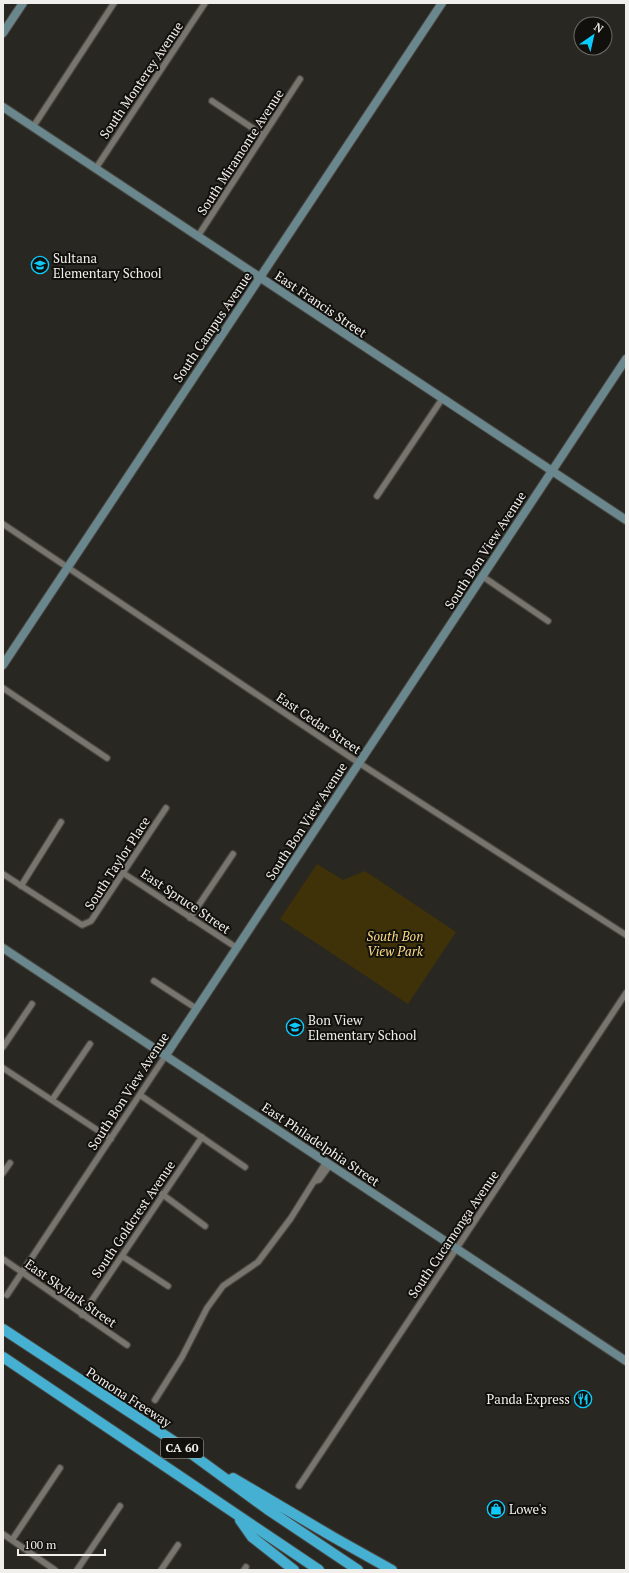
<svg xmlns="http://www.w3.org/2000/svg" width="629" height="1573" viewBox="0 0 629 1573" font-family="'PT Serif',serif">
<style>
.green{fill:#3f3108}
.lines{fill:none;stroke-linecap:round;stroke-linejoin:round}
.street-casing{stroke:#484641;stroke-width:8}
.secondary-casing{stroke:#484641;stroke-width:10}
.highway-casing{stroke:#484641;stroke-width:12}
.street{stroke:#78756f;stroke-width:5.5}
.secondary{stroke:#69878d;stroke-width:8}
.highway{stroke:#45b0d2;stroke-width:10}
.labels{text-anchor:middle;stroke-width:4;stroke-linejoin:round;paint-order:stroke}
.shield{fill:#11100d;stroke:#aeaca8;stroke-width:1}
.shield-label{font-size:12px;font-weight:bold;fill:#f1efeb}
.street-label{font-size:13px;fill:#f1efeb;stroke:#11100d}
.poi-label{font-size:13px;fill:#f1efeb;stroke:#11100d;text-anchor:start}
.park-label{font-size:13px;font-style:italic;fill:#fedc82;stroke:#11100d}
</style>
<rect width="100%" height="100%" fill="#292721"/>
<path class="green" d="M317 864 343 880 365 871 456 932 408 1004 280 919Z"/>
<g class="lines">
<defs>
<path id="street" d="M212 101 263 135
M33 127 114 3
M96 168 205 3
M198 236 300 79
M377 496 442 399
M3 524 359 763 626 935
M482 576 548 621
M3 688 107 758
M123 873 237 948
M3 874 82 925 91 921 166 808
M21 886 61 822
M190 918 233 854
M154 981 197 1009
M3 1047 32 1004
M3 1068 111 1139
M140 1095 245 1167
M52 1100 90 1044
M3 1173 10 1163
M316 1181 319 1180 330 1165
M162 1194 205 1226
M122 1256 168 1286
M3 1259 127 1345
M7 1295 166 1055
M82 1315 202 1137
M155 1400 182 1357 207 1308 223 1286 258 1262 291 1218 326 1162
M299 1486 626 993
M3 1534 55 1570
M12 1540 60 1468
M77 1570 120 1506
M161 1570 178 1545
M244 1570 246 1567"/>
<path id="secondary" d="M3 33 23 3
M3 107 626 520
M3 665 442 3
M3 948 626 1361
M166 1055 626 359"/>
<path id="highway" d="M3 1329 178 1444 267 1509 358 1570
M3 1357 319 1570
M233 1478 333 1537 392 1570
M240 1520 252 1537 294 1570"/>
</defs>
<use href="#street" class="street-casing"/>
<use href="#secondary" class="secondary-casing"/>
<use href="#highway" class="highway-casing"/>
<use href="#street" class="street"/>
<use href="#secondary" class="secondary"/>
<use href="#highway" class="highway"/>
</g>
<defs>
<symbol id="school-ring" viewBox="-11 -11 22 22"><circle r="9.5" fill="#11100d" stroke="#0ecafa" stroke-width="1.5"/><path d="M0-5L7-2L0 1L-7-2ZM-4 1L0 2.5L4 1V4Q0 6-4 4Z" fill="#0ecafa"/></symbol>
<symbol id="restaurant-ring" viewBox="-11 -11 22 22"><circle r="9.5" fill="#11100d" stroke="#0ecafa" stroke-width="1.5"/><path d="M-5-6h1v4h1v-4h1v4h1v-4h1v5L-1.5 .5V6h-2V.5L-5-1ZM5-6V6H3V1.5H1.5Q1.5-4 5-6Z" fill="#0ecafa"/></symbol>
<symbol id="shop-ring" viewBox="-11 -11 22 22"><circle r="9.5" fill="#11100d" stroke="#0ecafa" stroke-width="1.5"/><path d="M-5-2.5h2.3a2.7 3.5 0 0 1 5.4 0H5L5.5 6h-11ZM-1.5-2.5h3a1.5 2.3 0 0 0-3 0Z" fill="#0ecafa"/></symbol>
</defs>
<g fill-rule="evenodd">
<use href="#school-ring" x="30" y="255" width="20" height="20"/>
<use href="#school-ring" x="285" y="1017" width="20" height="20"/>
<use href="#restaurant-ring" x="573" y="1389" width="20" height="20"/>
<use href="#shop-ring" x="486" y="1499" width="20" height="20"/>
</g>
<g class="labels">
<rect class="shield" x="161" y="1438" width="42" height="20" rx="3"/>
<g class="shield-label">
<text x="182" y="1452">CA 60</text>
</g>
<g class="street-label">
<text transform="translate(141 80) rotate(-56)" y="5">South Monterey Avenue</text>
<text transform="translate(240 152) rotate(-57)" y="5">South Miramonte Avenue</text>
<text transform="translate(321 304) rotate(34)" y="5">East Francis Street</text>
<text transform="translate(212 327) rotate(-56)" y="5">South Campus Avenue</text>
<text transform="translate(485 550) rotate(-57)" y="5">South Bon View Avenue</text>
<text transform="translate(319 723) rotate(34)" y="5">East Cedar Street</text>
<text transform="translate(306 821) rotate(-57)" y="5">South Bon View Avenue</text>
<text transform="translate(117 863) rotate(-57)" y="5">South Taylor Place</text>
<text transform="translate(186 901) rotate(34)" y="5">East Spruce Street</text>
<text transform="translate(128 1091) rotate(-57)" y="5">South Bon View Avenue</text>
<text transform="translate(321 1144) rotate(34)" y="5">East Philadelphia Street</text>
<text transform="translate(133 1219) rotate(-56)" y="5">South Goldcrest Avenue</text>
<text transform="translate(453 1234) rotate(-56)" y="5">South Cucamonga Avenue</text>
<text transform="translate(71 1293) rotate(35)" y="5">East Skylark Street</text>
<text transform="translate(129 1397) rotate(33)" y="5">Pomona Freeway</text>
</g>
<g class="poi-label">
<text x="53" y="263">Sultana<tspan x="53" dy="15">Elementary School</tspan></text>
<text x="308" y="1025">Bon View<tspan x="308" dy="15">Elementary School</tspan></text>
<text x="570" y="1404" text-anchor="end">Panda Express</text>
<text x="509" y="1514">Lowe's</text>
</g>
<g class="park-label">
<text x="395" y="941">South Bon<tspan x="395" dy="15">View Park</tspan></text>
</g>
</g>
<rect width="629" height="1573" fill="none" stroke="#f1efeb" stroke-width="8"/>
<g transform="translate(593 36) rotate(34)"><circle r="19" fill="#11100d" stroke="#6b6966"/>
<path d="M0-3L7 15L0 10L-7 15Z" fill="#0ecafa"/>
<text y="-6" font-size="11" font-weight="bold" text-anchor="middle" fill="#f1efeb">N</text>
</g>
<path d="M18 1549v6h87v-6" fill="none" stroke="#f1efeb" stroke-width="2"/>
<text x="24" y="1549" font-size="12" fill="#f1efeb" stroke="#11100d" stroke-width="3" paint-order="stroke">100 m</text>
</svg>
